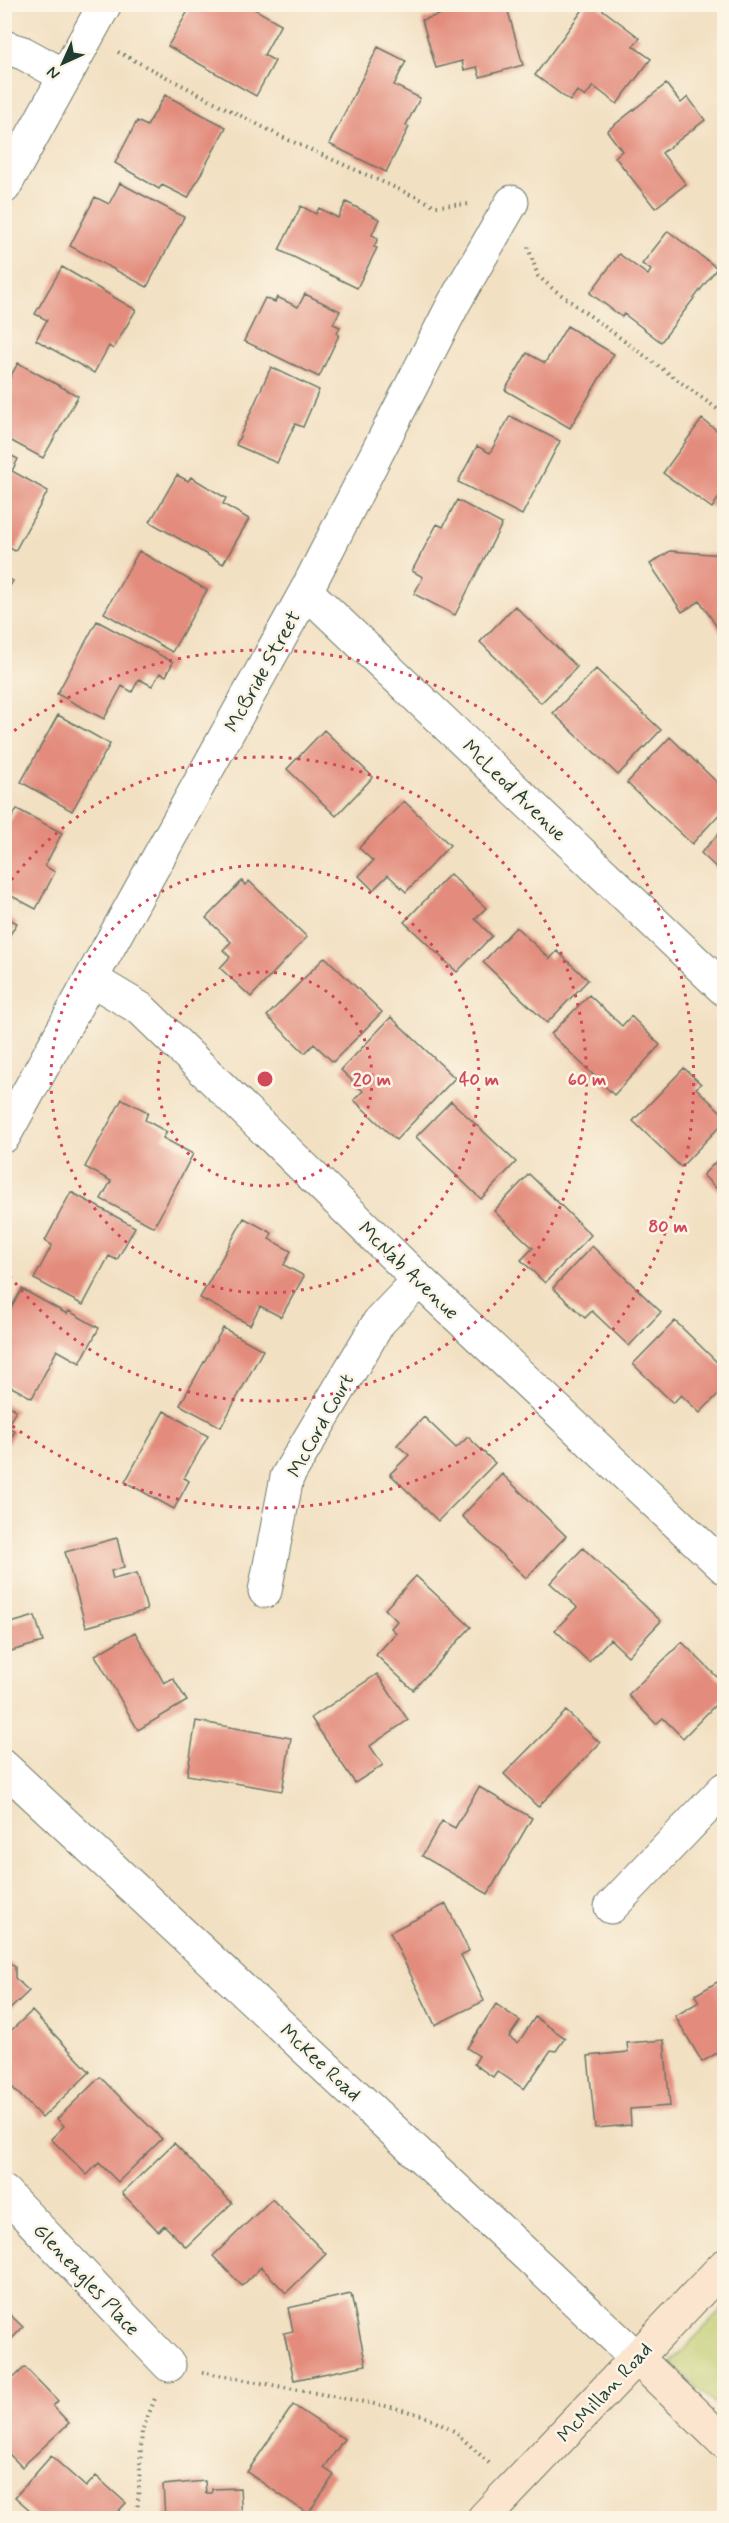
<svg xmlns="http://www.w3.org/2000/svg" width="729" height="2523" viewBox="0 0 729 2523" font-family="Mynerve,sans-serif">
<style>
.green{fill:#bdca6c;stroke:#6e8450;stroke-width:1.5}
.building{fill:#e38c7d}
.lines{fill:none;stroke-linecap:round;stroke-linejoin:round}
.minor-casing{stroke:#697666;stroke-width:35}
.tertiary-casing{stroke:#697666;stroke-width:35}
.secondary-casing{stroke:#697666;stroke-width:35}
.path{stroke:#697666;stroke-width:4;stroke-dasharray:1.5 4.5;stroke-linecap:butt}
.minor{stroke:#fff;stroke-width:33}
.tertiary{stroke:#fff;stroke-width:33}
.secondary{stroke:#fbe5cf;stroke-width:33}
.ring{fill:none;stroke:#d1495b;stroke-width:3;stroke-dasharray:3 6}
.labels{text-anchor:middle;stroke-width:5;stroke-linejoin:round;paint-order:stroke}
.street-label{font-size:20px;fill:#1f3d34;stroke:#fcf5e5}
.centre{fill:#d1495b;stroke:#fcf5e5;stroke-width:3}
.ring-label{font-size:18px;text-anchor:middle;font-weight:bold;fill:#d1495b;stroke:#fcf5e5;stroke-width:5;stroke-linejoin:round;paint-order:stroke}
</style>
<rect width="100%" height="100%" fill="#fcf5e5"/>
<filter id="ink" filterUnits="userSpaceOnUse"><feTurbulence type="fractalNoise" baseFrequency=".0167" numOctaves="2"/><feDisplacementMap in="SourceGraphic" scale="12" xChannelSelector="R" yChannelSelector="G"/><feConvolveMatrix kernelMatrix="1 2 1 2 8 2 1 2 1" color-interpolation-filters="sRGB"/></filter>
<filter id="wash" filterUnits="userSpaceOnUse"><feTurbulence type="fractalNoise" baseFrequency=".008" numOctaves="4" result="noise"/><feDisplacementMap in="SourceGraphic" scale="24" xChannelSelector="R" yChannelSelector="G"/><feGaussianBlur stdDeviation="1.35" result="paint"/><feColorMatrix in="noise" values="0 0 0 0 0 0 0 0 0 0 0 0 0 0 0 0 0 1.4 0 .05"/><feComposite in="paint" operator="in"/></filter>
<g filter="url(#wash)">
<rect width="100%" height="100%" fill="#f2e0c2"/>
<path class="green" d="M724 2307V2413L671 2363Z"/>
<g id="blocks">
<path class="building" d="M192 4H202L208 7 209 5H247L281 24 264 55 275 61 256 96 168 46Z
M475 4H506L523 65 480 77 477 67 464 70 462 61 436 68 422 20Z
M587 4H595L640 38 633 46 651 59 617 104 593 86 585 97 577 91 570 101 535 75Z
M378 47 406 61 394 85 420 98 406 125 409 127 386 172 329 144Z
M666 84 681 103 688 97 705 120 662 153 686 184 655 208 615 157 622 151 607 131Z
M165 95 226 127 188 198 162 185 159 189 115 163 137 121 147 126Z
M120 183 184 217 147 287 70 246 95 197 109 204Z
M346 202 379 219 372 235 378 238 374 247 377 248 357 288 279 250 301 206 316 214 319 208 338 218Z
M668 231 717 268 661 342 624 314 622 317 590 293 619 254 648 275 651 270 642 264Z
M62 267 136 310 113 349 109 346 94 373 36 340 47 320 35 314Z
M305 294 340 311 333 324 340 327 337 333 339 335 319 377 244 341 265 298 275 302 277 297 298 307Z
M567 326 614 354 570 428 505 390 527 353 545 363Z
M18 363 78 396 43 458 4 437V388Z
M271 367 319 390 303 427 295 424 277 463 236 445Z
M510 416 560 441 522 515 458 482 477 446 490 453Z
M702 419 724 436V490L712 508 663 473Z
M4 452 18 459 12 471 48 491 15 551 4 545Z
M177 475 188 481 191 477 226 498 223 504 249 519 223 564 150 522Z
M457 500 502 524 455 615 414 594 423 577 412 571 437 524 443 527Z
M139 551 207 590 172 652 104 613Z
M670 551 724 555V638L700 601 682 612 650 564Z
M4 576 13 581 4 596Z
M515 606 577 667 541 703 480 642Z
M97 621 173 662 166 676 160 673 152 686 139 679 132 692 122 686 104 719 57 694Z
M596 669 661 730 618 775 553 713Z
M58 715 110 744 72 811 21 782Z
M324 730 373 777 336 816 287 769Z
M670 737 724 789V809L692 844 627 783Z
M404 801 450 845 406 892 388 875 373 890 359 876 373 861 359 848Z
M17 809 62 833 45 866 55 872 36 909 4 892V832Z
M724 828V875L701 853Z
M450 874 486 908 475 919 492 936 457 972 404 922Z
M242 881 245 885 249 881 307 937 251 997 220 968 230 957 223 950 231 942 206 918Z
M4 916 17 923 4 945Z
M516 927 550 959 557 951 588 980 547 1023 483 962Z
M325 957 382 1012 333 1062 314 1044 305 1053 267 1016Z
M589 995 622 1026 631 1016 660 1045 614 1095 551 1034Z
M391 1017 455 1078 396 1140 354 1100 363 1091 341 1070Z
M684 1068 701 1084 696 1088 724 1115V1122L681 1167 633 1121Z
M122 1099 148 1112 145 1120 167 1132 163 1138 193 1154 154 1227 101 1199 111 1181 85 1167Z
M451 1101 516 1162 481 1199 416 1137Z
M724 1153V1196L703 1175Z
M529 1174 591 1235 545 1283 521 1260 533 1248 494 1211Z
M71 1192 135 1227 117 1260 109 1256 83 1305 34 1279 52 1245 45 1241Z
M244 1218 272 1233 269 1239 291 1251 284 1265 304 1276 281 1317 260 1306 250 1325 200 1298Z
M592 1246 661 1312 629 1346 592 1311 585 1318 553 1288Z
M22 1289 67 1314 69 1311 99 1328 80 1363 57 1350 32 1398 4 1383V1321Z
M675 1321 724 1369V1388L700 1413 681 1395 673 1403 633 1364Z
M223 1328 263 1350 221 1427 180 1405Z
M5 1403 16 1410 7 1427 15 1431 4 1450Z
M164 1411 208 1436 184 1478 189 1481 174 1509 125 1482Z
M424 1417 456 1448 468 1437 495 1463 438 1521 390 1474 409 1455 397 1445Z
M502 1474 566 1536 526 1578 462 1516Z
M117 1538 124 1567 111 1571 113 1579 137 1573 147 1610 86 1627 65 1552Z
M583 1548 661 1621 628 1656 610 1639 589 1662 555 1630 577 1607 550 1583Z
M416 1576 471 1627 413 1690 376 1655 396 1633 391 1628 397 1621 385 1609Z
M35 1616 43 1642 11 1651 4 1625Z
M135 1632 164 1683 173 1678 187 1701 138 1730 95 1655Z
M682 1642 724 1684V1696L683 1738 663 1718 656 1724 628 1695Z
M377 1674 408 1720 370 1746 383 1765 355 1783 311 1718Z
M566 1711 600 1743 538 1807 504 1774Z
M196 1721 291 1738 282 1791 187 1775Z
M479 1787 532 1818 488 1894 422 1856 442 1821 455 1828Z
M446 1904 469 1951 461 1955 484 2001 435 2025 390 1932Z
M4 1958 15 1967V1978L29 1991 4 2015Z
M724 1978V2049L702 2062 675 2016 699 2002 695 1995Z
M496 2004 520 2021 509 2037 518 2043 535 2017 565 2038 556 2051 551 2050 524 2089 497 2071 493 2077 474 2064 479 2056 467 2048Z
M32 2011 90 2072 42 2118 12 2087 7 2092 4 2089V2037Z
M664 2040 670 2106 630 2109 631 2125 595 2128 588 2056 628 2052 627 2043Z
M100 2077 162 2139 118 2182 99 2163 87 2175 51 2139 64 2126 57 2119Z
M174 2143 232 2203 186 2247 164 2225 158 2231 122 2193Z
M272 2199 326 2254 286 2293 261 2267 242 2286 213 2256Z
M351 2294 366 2365 294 2380 284 2333 293 2331 288 2308Z
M4 2309 23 2327 4 2347Z
M25 2367 58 2401 53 2406 69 2423 22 2467 4 2449V2387Z
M293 2405 344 2439 324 2468 334 2475 308 2514 247 2472Z
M51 2456 86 2487 96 2476 126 2503 112 2518H39L15 2497Z
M205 2481 206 2493H212V2489L240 2488 242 2518H165L163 2485Z"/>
</g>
</g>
<g filter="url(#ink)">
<use href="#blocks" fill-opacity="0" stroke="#697666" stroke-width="1.5"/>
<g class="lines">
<defs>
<path id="minor" d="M4 47 23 53 65 76
M4 187 105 4
M306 591 724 989
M91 979 141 1009 419 1280 724 1567
M4 1136 306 591 454 303 512 202
M265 1591 287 1477 379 1322 419 1280
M611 1907 724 1789
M4 2192 169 2365"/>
<path id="tertiary" d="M4 1767 637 2358"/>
<path id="secondary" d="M637 2358 724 2442
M484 2518 724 2266"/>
</defs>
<use href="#minor" class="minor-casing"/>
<use href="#tertiary" class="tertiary-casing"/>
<use href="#secondary" class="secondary-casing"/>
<path class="path" d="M118 52 282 137 436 206 471 204
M528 247 538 276 552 288 724 414
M202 2372 391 2407 422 2415 454 2431 489 2463
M137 2518 142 2431 156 2396"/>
<use href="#minor" class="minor"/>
<use href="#tertiary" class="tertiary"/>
<use href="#secondary" class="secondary"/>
</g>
</g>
<g class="ring">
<circle cx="265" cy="1079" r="107"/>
<circle cx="265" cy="1079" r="214"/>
<path d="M6 887A322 322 0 1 1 6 1271"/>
<path d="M7 736A429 429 0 1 1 7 1422"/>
</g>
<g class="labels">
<g class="street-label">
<text transform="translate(262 671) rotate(-61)" y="7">McBride Street</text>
<text transform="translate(515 790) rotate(44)" y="7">McLeod Avenue</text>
<text transform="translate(409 1270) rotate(44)" y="7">McNab Avenue</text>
<text transform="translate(320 1425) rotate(-61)" y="7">McCord Court</text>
<text transform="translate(321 2062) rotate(43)" y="7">McKee Road</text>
<text transform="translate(87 2279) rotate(47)" y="7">Gleneagles Place</text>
<text transform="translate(604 2392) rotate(-47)" y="7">McMillan Road</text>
</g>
</g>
<circle cx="265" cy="1079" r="9" class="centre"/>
<g class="ring-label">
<text x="372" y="1085">20 m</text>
<text x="479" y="1085">40 m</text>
<text x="587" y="1085">60 m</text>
<text x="668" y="1232">80 m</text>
</g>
<rect width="729" height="2523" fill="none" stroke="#fcf5e5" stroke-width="24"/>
<g transform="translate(63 63) rotate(225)" stroke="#fcf5e5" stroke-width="4.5" paint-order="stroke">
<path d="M0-4.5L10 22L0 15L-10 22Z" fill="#1f3d34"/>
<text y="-9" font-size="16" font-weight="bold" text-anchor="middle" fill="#1f3d34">N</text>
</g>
</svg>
